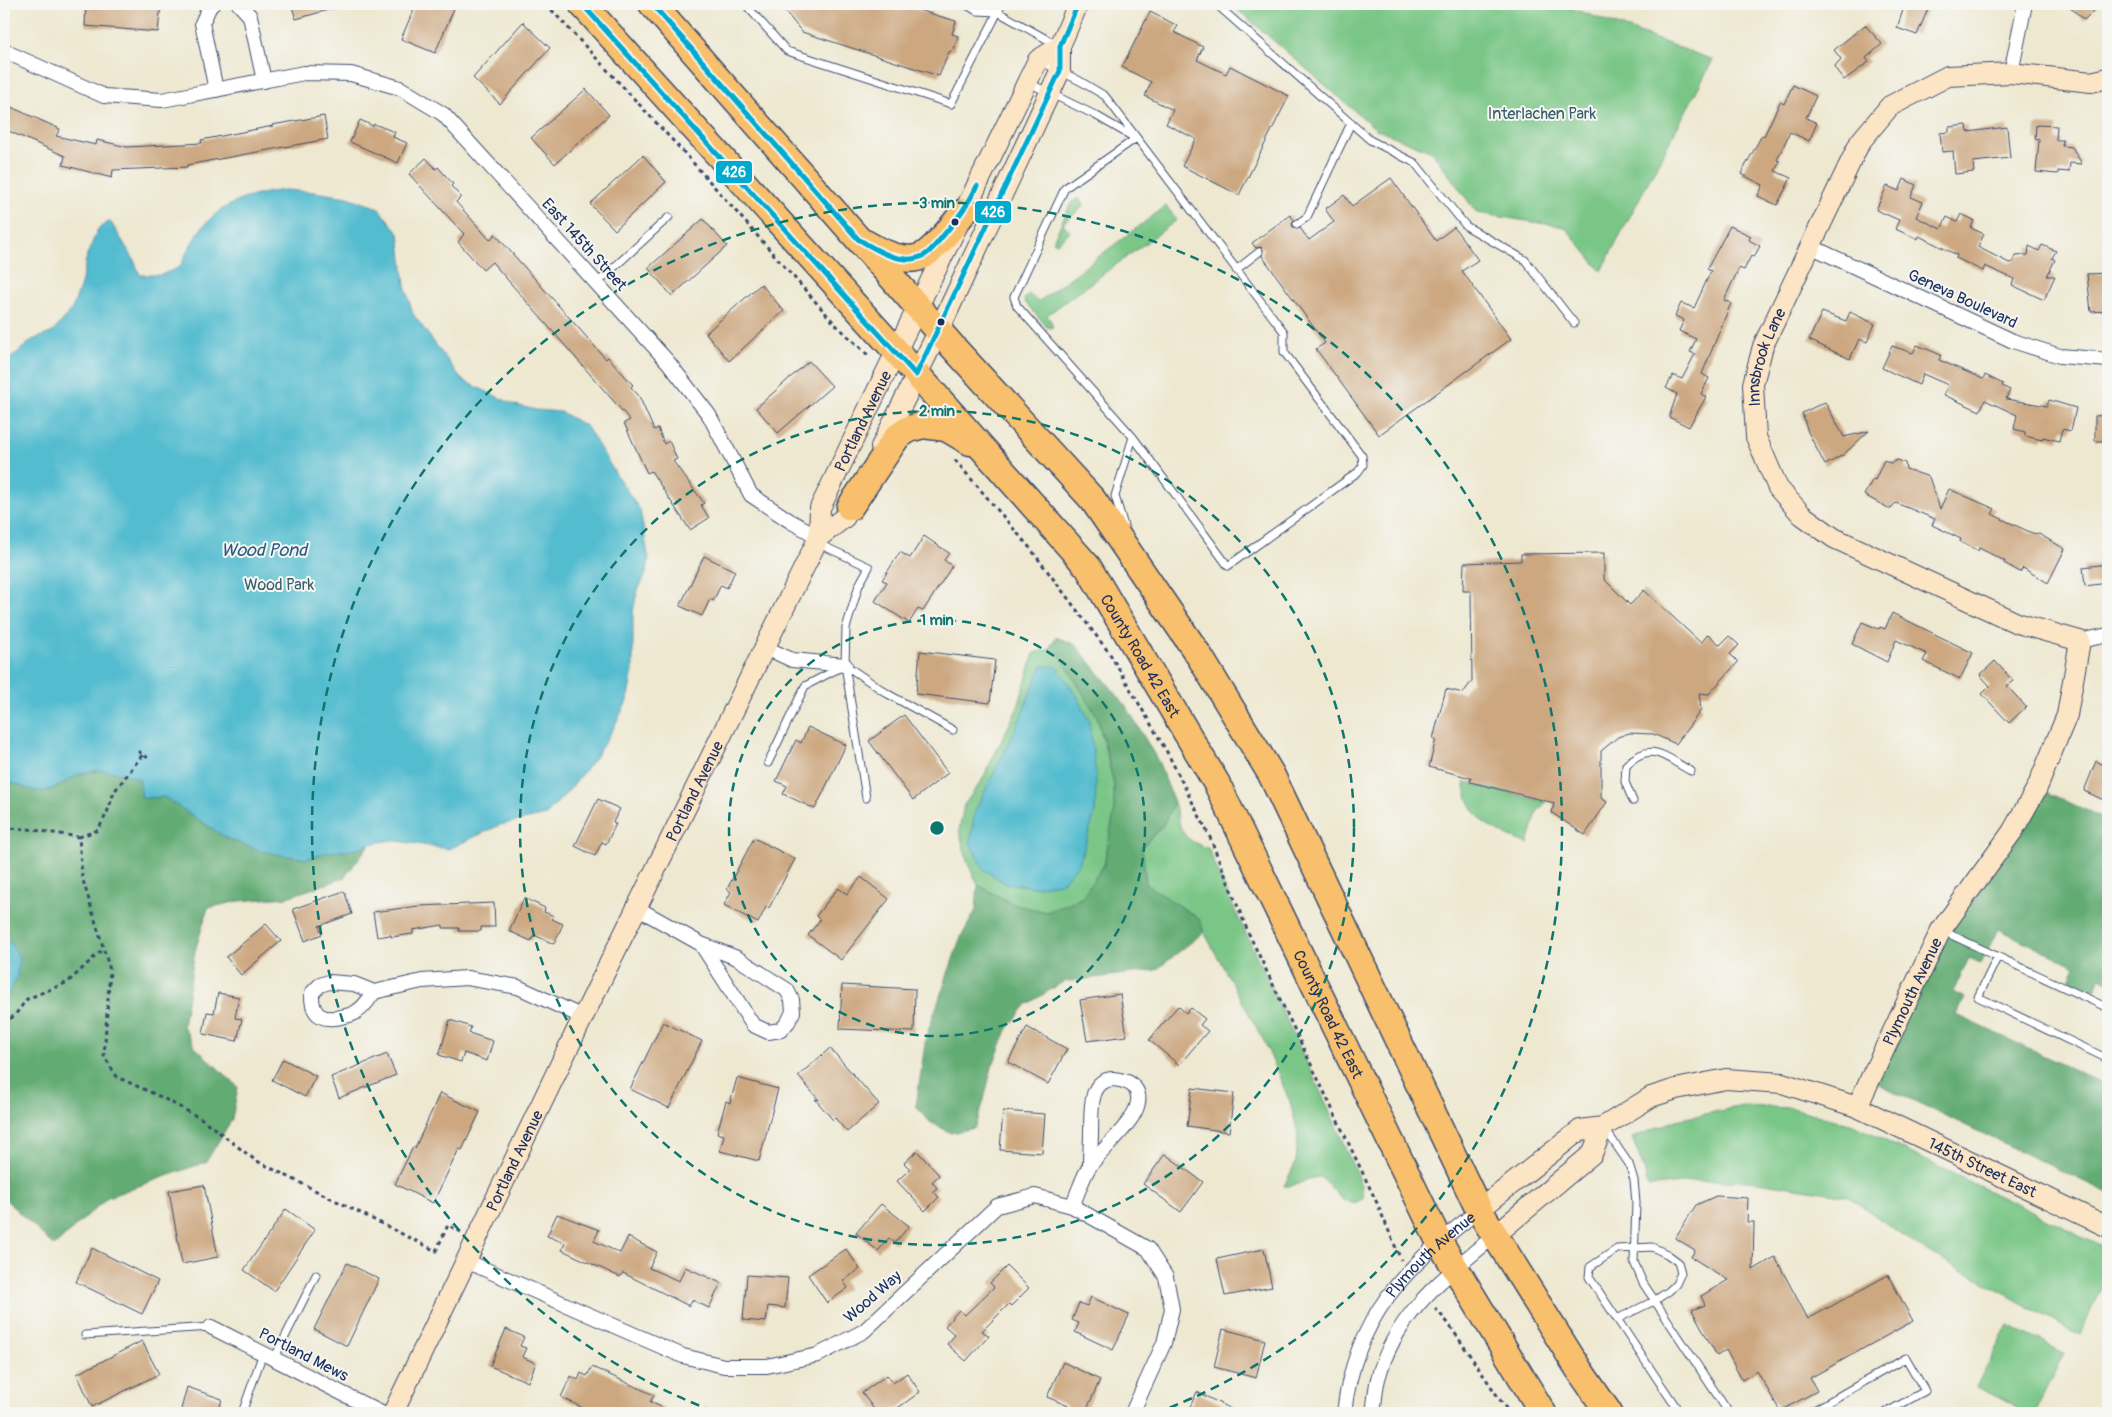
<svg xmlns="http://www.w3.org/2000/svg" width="2112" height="1417" viewBox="0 0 2112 1417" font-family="Pangolin,sans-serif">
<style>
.green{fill:#79c686;stroke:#4a7a72}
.forest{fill:#62ab73;stroke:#3e6d68}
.water{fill:#52bccf;stroke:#367696}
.building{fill:#cca780}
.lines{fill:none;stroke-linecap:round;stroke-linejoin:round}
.lane-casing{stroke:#3b4b6f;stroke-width:9}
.street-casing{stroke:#3b4b6f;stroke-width:16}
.secondary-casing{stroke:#3b4b6f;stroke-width:22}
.highway-casing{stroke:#3b4b6f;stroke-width:29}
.path{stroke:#3b4b6f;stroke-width:3;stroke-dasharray:4 4;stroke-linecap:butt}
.lane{stroke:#fff;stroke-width:7}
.street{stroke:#fff;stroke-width:14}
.secondary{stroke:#fce5c4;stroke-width:20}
.highway{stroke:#f8bf6c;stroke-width:26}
.bus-1-casing{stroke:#f6f6f2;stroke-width:9}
.bus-1{stroke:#00a9ce;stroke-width:5}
.ring{fill:none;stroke:#0f766e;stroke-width:2.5;stroke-dasharray:9 6}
.bus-dot{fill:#1b2f5e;stroke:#f6f6f2;stroke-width:2}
.labels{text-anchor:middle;stroke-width:4;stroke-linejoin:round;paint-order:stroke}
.park-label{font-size:16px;fill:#375c6a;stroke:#f6f6f2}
.street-label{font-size:16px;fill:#1b2f5e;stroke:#f6f6f2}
.water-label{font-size:18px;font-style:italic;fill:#2c5980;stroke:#f6f6f2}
.centre{fill:#0f766e;stroke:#f6f6f2;stroke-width:2.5}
.ring-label{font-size:15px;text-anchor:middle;font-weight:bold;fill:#0f766e;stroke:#f6f6f2;stroke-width:4;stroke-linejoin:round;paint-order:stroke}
.line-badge{stroke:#f6f6f2;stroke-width:2}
.badge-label{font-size:14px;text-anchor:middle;font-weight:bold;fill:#fff}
</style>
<rect width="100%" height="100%" fill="#f6f6f2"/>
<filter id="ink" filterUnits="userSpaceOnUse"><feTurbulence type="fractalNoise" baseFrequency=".02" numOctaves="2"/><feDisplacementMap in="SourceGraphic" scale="10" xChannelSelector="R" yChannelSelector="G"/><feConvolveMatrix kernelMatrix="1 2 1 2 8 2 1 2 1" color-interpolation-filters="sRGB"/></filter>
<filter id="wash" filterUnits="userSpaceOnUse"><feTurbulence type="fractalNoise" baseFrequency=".0096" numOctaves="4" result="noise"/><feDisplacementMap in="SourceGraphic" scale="20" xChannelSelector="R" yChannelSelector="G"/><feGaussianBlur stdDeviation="1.12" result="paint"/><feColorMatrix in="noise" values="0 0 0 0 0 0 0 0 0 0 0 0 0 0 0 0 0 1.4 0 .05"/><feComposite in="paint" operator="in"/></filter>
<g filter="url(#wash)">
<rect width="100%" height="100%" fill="#eee8d0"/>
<path class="green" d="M1231 4H1560L1713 60 1601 271 1565 227 1477 213 1432 152 1376 129Z
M1076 199H1080L1084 206 1063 223 1070 232 1057 243 1053 241 1071 203Z
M1166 206 1177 220 1047 315 1052 323V328L1047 327 1025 302 1024 299 1029 294 1038 302Z
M1049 649 1060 655 1097 716 1114 785V814L1104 865 1081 898 1047 912 1015 905 978 885 968 864 959 830 964 805 981 782 1018 707 1034 653Z
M1464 782 1546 802 1537 812 1528 844C1494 831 1470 822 1464 782Z
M1174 802C1181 828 1179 839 1208 848L1231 902 1330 1112 1361 1185 1363 1198 1355 1204 1342 1200 1328 1184 1320 1177C1302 1178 1301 1187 1284 1186L1296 1162 1298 1134 1290 1102 1265 1043 1204 932 1199 919 1146 885 1142 847 1163 825Z
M1743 1106 1792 1108 1853 1125 2108 1249V1270L2080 1335 1916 1245 1848 1196 1751 1181H1696L1648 1187 1644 1169 1632 1138 1676 1120Z
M2008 1325 2064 1353 2034 1413H2029L1976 1387Z"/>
<path class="forest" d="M1056 637 1076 645 1127 707 1159 763 1174 802 1163 825 1142 847 1146 884 1199 919 1204 932 1156 970 1063 982 1026 1005 1007 1030 992 1067 983 1104 974 1128 951 1133 930 1122 916 1106 926 1037 960 939 976 910 978 885 1015 905 1047 912 1081 898 1104 865 1114 813V785L1107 753 1097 716 1060 655 1049 649Z
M107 769 140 779 142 798 164 797 228 839 306 859 327 852 353 850 370 844 344 878 287 897 239 901 208 908 195 951 183 1026 195 1047 238 1087 232 1119 206 1162 108 1197 54 1246 4 1198V783L9 781 36 791 59 787 76 775Z
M2037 788 2108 820V982L2100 978 2094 991 2069 979 2075 966 1998 929 1981 964 1969 958 1953 992 1965 998 1957 1015 2108 1086V1193L1870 1080 1916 980Z"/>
<path class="water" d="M285 190 314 192 348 197 378 208 399 233 405 285 413 314 462 380 515 405 536 410 561 412 587 427 615 473 640 510 649 560 646 574 637 592 633 612V672L627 701 613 729 594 759 570 789 546 815 500 825 449 849 391 840 370 844 353 850 327 852 306 859 265 852 228 839 164 797 142 798 139 779C118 772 97 765 76 776 62 782 55 792 37 791 25 790 15 780 4 783V364L32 340 53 332 72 309 81 285 87 255 98 229 110 221 133 258 140 275H161L180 267C188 250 196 231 211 218 230 200 259 193 285 190Z
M1056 666 1077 696 1089 720 1096 774 1095 813 1079 864 1061 883 1033 887 1005 883 983 869 970 843 975 811 1014 733 1041 667Z
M4 940 9 941 19 957 17 977 4 1001Z"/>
<g id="blocks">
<path class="building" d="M86 4H161L158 32 85 26Z
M291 4H334L335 8 296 19Z
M416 4H456L435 53 401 39Z
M779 4H898L956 21 952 34 958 36 954 50 949 52 939 76 802 32Z
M1905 4H1930L1917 35 1897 28Z
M2067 4H2100L2084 20Z
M1150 12 1178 26 1174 32 1203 47 1197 60 1226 74 1230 66 1289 96 1239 195 1182 166 1196 139 1166 124 1173 110 1145 96 1151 82 1122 67Z
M523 22 550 48 500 104 473 78Z
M1865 25 1882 44 1866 58 1869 62 1844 80 1834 67 1841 59 1834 50Z
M1793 85 1816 96 1806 118 1817 123 1809 141 1790 132 1777 160 1780 161 1775 171 1791 178 1777 205 1758 196 1763 185 1741 174 1762 135 1764 136 1780 102 1784 104Z
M586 89 609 115 555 164 531 138Z
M11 107 60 129 56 136 96 145 97 140 127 147 202 143 201 140 273 126 272 125 324 116 328 139 187 165V167L113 170 112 178 63 165 65 156 4 129V123Z
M360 120 373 126 374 124 395 132 393 137 407 143 398 163 350 142Z
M1967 125 1968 132 2007 127 2010 158 1973 162 1974 172 1955 174 1953 151 1942 152 1940 133 1949 132V127Z
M2036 125 2057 126 2056 140H2063L2062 146 2072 147 2082 164 2070 163 2069 172 2058 171V174L2036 172 2039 140 2035 139Z
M643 155 666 182 615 230 590 204Z
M426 158 436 169 438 167 453 184 451 186 461 197 456 202 490 240 495 234 606 359 608 357 633 385 631 387 639 396 654 430 658 428 664 444 669 441 677 459 673 461 704 503 701 505 709 518 690 530 651 471 647 473 624 423 630 420 492 262 483 270 458 242 464 234 409 174Z
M1391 178 1436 241 1454 227 1478 260 1462 271 1511 339 1379 435 1316 349 1325 343 1262 256 1263 249 1261 247 1256 248 1252 243 1290 215 1294 220 1292 224 1293 227 1300 228 1309 240 1334 222 1325 209 1344 195 1352 206Z
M1904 179 1916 185 1911 197 1923 202 1916 217 1941 229 1947 217 1957 222 1961 214 1974 220 1971 228 1984 234 1978 247 2009 263 2013 262 2016 256 2028 255 2029 246 2039 251 2042 245 2056 251 2052 258 2055 260 2047 276H2055L2044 300 2012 285 2014 279 1985 266 1983 271 1956 258 1957 255 1919 236 1918 239 1895 229 1899 220 1876 210 1887 186 1899 191Z
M703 219 727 246 672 296 648 268Z
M1730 226 1751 236 1749 240 1760 246 1754 257 1751 256 1744 270 1739 268 1724 300 1731 303 1702 374 1709 378 1701 394 1706 397 1689 427 1669 417 1677 394 1666 388 1673 375 1682 379 1695 354 1690 352 1696 339 1679 331 1684 320 1675 316 1681 303 1694 308 1711 271 1707 269Z
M2108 273V309H2106V311L2091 312 2087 274Z
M761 284 784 311 729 361 706 333Z
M1822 312 1846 321 1850 312 1875 324 1867 342 1859 339 1850 359 1809 340Z
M1917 345 1941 355 1939 360 1983 379 1985 375 2003 384 2002 386 2010 390 2006 399 2047 406 2049 400 2076 408 2071 431 2062 429 2059 441 2043 437 2042 440 2025 436V432L2014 429 2017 415 1985 400 1980 411 1944 395 1948 385 1923 374 1919 385 1882 368 1892 346 1913 353Z
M809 361 832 386 778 433 756 408Z
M1825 402 1844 437 1869 431 1843 455 1825 465 1808 432 1802 413Z
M2108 415V441H2095V416Z
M1884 460 1890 463 1898 460 1905 463 1906 469 1929 477 1940 509 1949 489 1995 509 1992 514 2004 520 2032 533 2039 534 2065 549 2048 583 2023 568 2020 572 2004 563 2005 561 1979 548 1978 551 1960 542 1961 539 1932 525 1935 519 1896 503 1890 509 1864 495 1873 479 1875 480Z
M924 536 949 553 944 560 952 566 923 611 918 609 909 623 875 601 887 582 882 580 900 552 910 558Z
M1604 553V579L1630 605 1644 590 1701 643 1708 634 1720 645 1729 636 1739 645 1730 654 1738 662 1709 694 1699 693 1701 710 1676 744 1653 734 1629 733 1618 737 1601 751V798L1607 802 1585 835 1552 813 1554 803 1470 782 1471 778 1429 767 1436 739H1433L1446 689 1463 693 1472 681 1471 591H1463L1464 563 1521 561V554Z
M704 556 735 571 727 588 721 585 713 601 710 599 702 616 680 606Z
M2108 564V583L2085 586 2083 567Z
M1892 613 1973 653 1960 679 1923 661 1927 654 1896 640 1887 662 1852 644 1862 622 1879 629 1880 627 1885 629Z
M920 651 995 660 990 703 916 694Z
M1995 661 2013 681 2007 686 2026 707 2009 723 1982 694 1990 686 1980 675Z
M904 715 948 773 913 800 869 741Z
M808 727 846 745 815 809 783 794 787 786 776 781 796 740 801 743Z
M2096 761 2108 767V802L2084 791Z
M598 799 620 809 613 822 616 824 606 844 602 842 595 856 575 846Z
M754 838 795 859 769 908 766 907 758 923 724 905 731 892 727 889Z
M861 877 889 899 841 960 808 935 820 920 816 916 838 888 847 894Z
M344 891 352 914 319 926 322 934 305 941 293 909Z
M524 898 545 908 544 912 554 916 552 919 563 924 554 944 534 935 531 941 509 931Z
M494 903 495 927H481V931H459V928H443V925L413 930V934L391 937V935L377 937 373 912 419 906Z
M266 924 281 941 241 975 226 957Z
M842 985 915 989 914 1032 840 1029Z
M218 993 239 997 235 1018 242 1019 237 1041 203 1034 207 1012 214 1013Z
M1120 994 1127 1036 1087 1041 1080 1000Z
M1178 1006 1186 1013 1191 1008 1205 1019 1200 1025 1208 1031 1179 1065 1149 1040Z
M450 1020 471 1027 469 1033 493 1041 487 1061 464 1053 461 1062 439 1055Z
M663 1022 702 1041 669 1108 630 1089Z
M1027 1027 1067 1049 1048 1084 1008 1062Z
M830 1048 879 1104 847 1132 835 1118 833 1120 815 1099 819 1100 798 1076Z
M387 1054 396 1075 339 1098 331 1077Z
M283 1059 316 1076 305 1097 272 1080Z
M737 1078 778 1089 759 1161 720 1151 724 1135 717 1133 726 1101 730 1103Z
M1192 1088 1234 1093 1229 1132 1187 1126Z
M440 1093 480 1112 462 1150 459 1149 433 1203 395 1184 413 1147 415 1148Z
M1003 1111 1045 1114 1042 1153 1000 1150Z
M917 1151 939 1175 932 1182 937 1188 933 1191 939 1197 925 1211 897 1181 910 1169 904 1163Z
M1165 1154 1203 1182 1181 1212 1143 1184Z
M204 1185 218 1257 182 1264 169 1191Z
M1716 1196 1748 1198 1747 1222H1754L1753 1270 1775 1257 1808 1319 1888 1275 1913 1321 1810 1378 1817 1391 1780 1411 1757 1371 1742 1380 1726 1350 1717 1356 1692 1310 1705 1305 1701 1296 1728 1280 1691 1257 1695 1250 1675 1238 1696 1205Z
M881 1204 909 1226 895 1243 889 1238 878 1251 856 1233Z
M286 1209 315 1230 274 1291 244 1270Z
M557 1214 599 1230 594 1241 620 1253 628 1237 657 1252 649 1268 679 1281 685 1267 721 1283 709 1308 692 1300 689 1306 623 1273 620 1277 562 1250 565 1243 547 1236Z
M92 1248 158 1281 142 1314 76 1282Z
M846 1249 860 1269 843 1281 848 1288 827 1303 808 1275Z
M1264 1249 1272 1287 1225 1296 1217 1259Z
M347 1263 379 1279 347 1346 314 1329Z
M1007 1266 1029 1288 1011 1306 1009 1304 982 1331 989 1336 966 1361 947 1344 955 1335 945 1326 959 1310 965 1315 994 1287 990 1283Z
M747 1275 788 1278 785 1308 768 1306 766 1322 743 1320Z
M1091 1297 1129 1315 1113 1350 1075 1332 1079 1323 1072 1320 1079 1303 1087 1306Z
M506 1329 524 1337 520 1346 526 1348 522 1357 536 1363 528 1382 490 1366Z
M1223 1329 1265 1340 1256 1378 1214 1367Z
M142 1341 159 1374 92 1407 77 1374Z
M1063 1362 1100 1380 1085 1413 1047 1397Z
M592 1367 654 1395 650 1402 674 1413H593L561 1397 571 1376 578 1380 581 1373 587 1376Z
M907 1373 920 1392 891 1413H877L862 1393 887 1375 893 1383Z
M187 1387 222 1399 218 1413H180Z
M1197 1392 1239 1413H1187Z"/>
</g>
</g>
<g filter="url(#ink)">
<use href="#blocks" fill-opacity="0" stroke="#3b4b6f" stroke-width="1"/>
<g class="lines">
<defs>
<path id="lane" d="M199 4 209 9
M745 4 787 51 951 104 1002 4
M965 4 977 11 998 12 1057 45
M1216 4 1370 140 1415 163 1466 226 1525 260 1574 323
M1040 61 1080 81 1105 96 1284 332V352L1362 456 1363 465 1358 472 1228 566 1133 437 1017 306 1014 297 1065 188 1135 139
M1029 83 1095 115 1133 137
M1297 224 1307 217 1351 123
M1236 270 1259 252
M597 283 669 217
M1124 526 1115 496 1133 437
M768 763 805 686 845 665 846 628 859 585 869 567 819 544
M866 798 845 665 888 694 953 730
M1633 801 1625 782 1626 765C1652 740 1664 757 1691 771
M1943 931 2108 1008
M1998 956 1978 997 2108 1059
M1605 1129 1629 1164 1634 1180 1636 1203 1634 1262 1643 1283 1729 1413
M1617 1319 1654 1301 1669 1291 1676 1284 1681 1273 1678 1262 1667 1254 1652 1247 1617 1249 1590 1267 1589 1277 1680 1413
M85 1335 211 1327
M274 1359 316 1275
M242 1413 263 1353
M1809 1413 1906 1358 1925 1391 1885 1413"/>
<g id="street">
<path d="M213 4 210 6 202 23 216 90"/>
<path d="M239 4 250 16 264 81"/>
<path d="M4 51 104 96 162 100 304 73 351 74 400 88 443 114 668 362 709 415 751 495 790 521 819 537"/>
<path d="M2011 73 2025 4"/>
<path d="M1810 246 2013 341 2060 356 2108 360"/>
<path d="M2080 641 2108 635"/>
<path d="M764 647 792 660 845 665"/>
<path d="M637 908 701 944 737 958 787 990 792 1000 793 1012 788 1022 781 1030 768 1032 753 1025 701 944"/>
<path d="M374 992C369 999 364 1008 356 1012 353 1015 348 1015 345 1016 324 1022 311 1017 312 993L320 985 329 982 354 984 374 992 422 981 467 978 518 987 583 1017"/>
<path d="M1072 1206C1078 1193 1082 1179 1089 1167 1100 1149 1154 1110 1134 1087 1129 1081 1121 1080 1114 1079 1087 1079 1092 1115 1091 1132 1091 1143 1090 1155 1090 1166"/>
<path d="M466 1261 683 1356 724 1366H767L818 1355 864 1331 997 1206 1035 1196 1072 1206 1148 1249 1166 1277 1172 1309 1164 1343 1132 1413"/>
<path d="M211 1327 381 1413"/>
<path id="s1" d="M1344 1413C1355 1315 1405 1268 1479 1210"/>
<path d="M1373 1413C1375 1402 1375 1390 1378 1379 1395 1313 1445 1277 1494 1236"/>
</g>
<g id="secondary">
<path d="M881 447 939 330 1060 71V46L1078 4"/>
<path d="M819 537 845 517 857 495"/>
<path id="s2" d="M1857 1107 1941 930 2012 832 2037 788 2067 715 2080 641 2017 623 1834 538 1802 515 1778 488 1756 437 1753 384 1763 346 1860 142 1890 106 1948 76 2011 73 2091 82 2108 78"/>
<path id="s3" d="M1479 1210 1580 1130 1603 1127 1651 1097 1676 1089 1726 1079 1782 1083 1857 1107 2108 1227"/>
<path d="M1494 1236 1592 1154 1603 1127"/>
<path id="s4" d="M393 1413 583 1017 819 537 820 508 1038 60 1060 46"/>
</g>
<g id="highway">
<path id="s5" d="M582 4 896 351 1088 567 1217 784 1439 1241 1543 1413"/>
<path d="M652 4 952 346 1093 500 1200 657 1271 774 1479 1210 1578 1368 1609 1413"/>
<path d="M865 243C880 252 907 265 924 255 937 247 954 224 964 212"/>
<path d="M850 507 897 437 909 429 923 425 946 428 970 442"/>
</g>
</defs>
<use href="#lane" class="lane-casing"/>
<use href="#street" class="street-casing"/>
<use href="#secondary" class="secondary-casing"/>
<use href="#highway" class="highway-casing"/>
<path class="path" d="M546 4 689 158 835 324 870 357
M955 460 1030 548 1110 654 1167 752 1209 835 1248 932 1377 1203 1401 1260
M138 751 148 758
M4 828 28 829 79 837 82 877 110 970 104 1056 117 1077 161 1097 202 1119 255 1160 436 1251 448 1225 461 1232
M79 837 98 830 107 813 114 792 143 754
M4 1024 15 1015 27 999 68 982 103 949
M1435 1308 1448 1323 1509 1413"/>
<use href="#lane" class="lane"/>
<use href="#street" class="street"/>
<use href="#secondary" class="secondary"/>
<use href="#highway" class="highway"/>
<defs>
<path id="bus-1" d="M582 4 916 375 1060 71V46L1078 4
M652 4 858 239C876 250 901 266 923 256 931 252 937 243 942 237 956 221 968 205 977 186"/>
</defs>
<use href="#bus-1" class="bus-1-casing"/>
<use href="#bus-1" class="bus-1"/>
</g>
</g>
<g class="ring">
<circle cx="937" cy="828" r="208"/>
<circle cx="937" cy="828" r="417"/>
<path d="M713 1411A625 625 0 1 1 1161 1411"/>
</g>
<g class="bus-dot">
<circle cx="955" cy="222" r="4.5"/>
<circle cx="941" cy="322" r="4.5"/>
</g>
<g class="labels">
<g class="park-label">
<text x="1542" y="119">Interlachen Park</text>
<text x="279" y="590">Wood Park</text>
</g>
<g class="street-label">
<text transform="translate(585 244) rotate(48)" y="6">East 145th Street</text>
<text transform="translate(1963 298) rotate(25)" y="6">Geneva Boulevard</text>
<text dy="6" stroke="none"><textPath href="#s2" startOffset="1002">Innsbrook Lane</textPath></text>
<text dy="6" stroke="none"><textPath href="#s4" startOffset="1100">Portland Avenue</textPath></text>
<text dy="6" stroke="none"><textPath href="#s5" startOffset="860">County Road 42 East</textPath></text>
<text dy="6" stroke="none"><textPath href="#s4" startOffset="691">Portland Avenue</textPath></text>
<text dy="6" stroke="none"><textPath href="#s2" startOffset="128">Plymouth Avenue</textPath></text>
<text dy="6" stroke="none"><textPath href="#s5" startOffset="1265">County Road 42 East</textPath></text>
<text dy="6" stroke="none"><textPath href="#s4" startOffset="280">Portland Avenue</textPath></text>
<text dy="6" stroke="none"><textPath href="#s3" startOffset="560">145th Street East</textPath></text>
<text dy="6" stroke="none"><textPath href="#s1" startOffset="186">Plymouth Avenue</textPath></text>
<text transform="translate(872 1296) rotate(-41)" y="6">Wood Way</text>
<text transform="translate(304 1354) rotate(27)" y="6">Portland Mews</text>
</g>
<g class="water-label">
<text x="264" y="556">Wood Pond</text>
</g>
</g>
<circle cx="937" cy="828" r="8" class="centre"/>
<g class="ring-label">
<text x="937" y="208">3 min</text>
<text x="937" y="416">2 min</text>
<text x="937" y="625">1 min</text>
</g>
<g class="line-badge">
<rect x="715" y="160" width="38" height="24" rx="5" fill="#00a9ce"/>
<rect x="974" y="200" width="38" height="24" rx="5" fill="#00a9ce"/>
</g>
<g class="badge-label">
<text x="734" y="177">426</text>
<text x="993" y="217">426</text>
</g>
<rect width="2112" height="1417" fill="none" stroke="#f6f6f2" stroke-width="20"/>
</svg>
